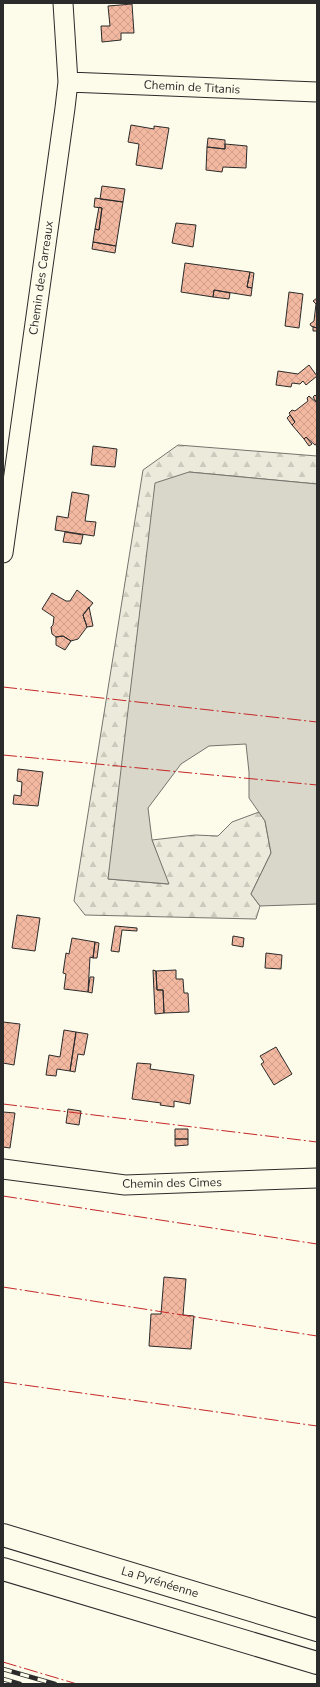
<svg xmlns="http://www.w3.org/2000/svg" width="320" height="1687" viewBox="0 0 320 1687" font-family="'Nunito Sans',sans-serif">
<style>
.forest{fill:url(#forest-firs);stroke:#74746e}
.water{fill:#d8d7c9;stroke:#74746e}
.building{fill:url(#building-cross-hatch);stroke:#2b2b2b}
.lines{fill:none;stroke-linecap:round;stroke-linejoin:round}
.minor-casing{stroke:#2b2b2b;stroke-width:21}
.highway-casing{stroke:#2b2b2b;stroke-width:24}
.minor{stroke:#fdfbea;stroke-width:19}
.highway{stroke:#fdfbea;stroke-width:22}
.rail-casing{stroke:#2b2b2b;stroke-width:4.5}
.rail{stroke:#fdfbea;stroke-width:3;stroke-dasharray:9;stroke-linecap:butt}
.power{stroke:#c62828;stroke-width:1;stroke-dasharray:14 3 2 3;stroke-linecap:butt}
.labels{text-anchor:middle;stroke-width:3;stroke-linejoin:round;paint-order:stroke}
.street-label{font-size:12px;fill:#2b2b2b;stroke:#fdfbea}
</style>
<defs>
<pattern id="forest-firs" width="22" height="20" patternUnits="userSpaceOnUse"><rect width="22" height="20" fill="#ecebdb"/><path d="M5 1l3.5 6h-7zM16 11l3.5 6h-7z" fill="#cbcabc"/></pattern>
<pattern id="building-cross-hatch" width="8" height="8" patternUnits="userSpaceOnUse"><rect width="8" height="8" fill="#f2b8a0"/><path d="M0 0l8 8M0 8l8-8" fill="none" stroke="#d09e8a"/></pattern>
</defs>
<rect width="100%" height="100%" fill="#fdfbea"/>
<path class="forest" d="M178 445 317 456V484L189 472 108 879 168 884 152 840 195 835 218 836 232 822 259 812 265 821 271 853 251 894 260 906 256 919 85 915 74 901 143 470Z"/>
<path class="water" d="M189 472 317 484V904L260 906 251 894 271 853 265 821 249 798V772L246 744 209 746 181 764 148 808 152 840 169 884 108 879 155 483Z"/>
<path class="building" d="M132 4 134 33H121V40L102 42 101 26H110L108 6Z
M131 125 154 129V126L169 128 162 169 136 165 139 144 128 142Z
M208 138 225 140V149L207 147Z
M225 144 247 146 246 168 223 167 222 172 206 170 207 147 225 149Z
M102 186 125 189 123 202 100 199Z
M95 198 123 202 116 246 93 242 95 229 99 230 102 208 94 207Z
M99 207 102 208 99 230 95 229Z
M176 223 196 225 193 247 172 243Z
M93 242 116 246 115 253 92 249Z
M185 263 250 272 247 287 252 288 251 296 214 290 213 297 181 292Z
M250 272 254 273 252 288 247 287Z
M214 290 230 293 229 299 213 297Z
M289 292 303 294 299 328 285 326Z
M317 298V328L311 326 310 324 314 321 316 304 313 301Z
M313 327 317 328V331H313Z
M309 365 317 376 306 385 303 381 300 384 292 383 291 387 276 385 278 371 298 374Z
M315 395 317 397V403L313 397Z
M309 396 317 403V444L315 445 306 437 304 439 292 425 295 422 289 413 292 410 295 411 308 401 307 398Z
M290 415 295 422 292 425 287 418Z
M306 437 312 444 309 446 304 439Z
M93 446 117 449 115 467 91 465Z
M72 492 89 495 85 521 96 522 94 536 55 530 57 516 68 518Z
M65 532 83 535 81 544 63 542Z
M77 590 93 603 83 615 87 627 78 639 71 641 63 636 56 637 52 634 51 627 53 625 54 617 42 609 52 593 66 601H70Z
M89 607 93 626 87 627 83 615Z
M63 636 71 641 65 650 56 645V637Z
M18 769 43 772 38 806 13 804 14 795 21 796 22 782 17 781Z
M17 915 40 918 35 951 12 948Z
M115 926 137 928V931L122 930 119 952 111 951Z
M233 936 244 938 243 947 232 945Z
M72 938 95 942 93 958 90 957 88 992 64 989 66 974 63 973 66 953 69 954Z
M95 942 99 943 97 958H93Z
M266 953 282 955 281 969 265 968Z
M153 970 156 971 157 990H163L164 1013 155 1014Z
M176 970V979H183L184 993H188L189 1012 164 1013 163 990H157L156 971Z
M90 977H94L92 993 88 992Z
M3 1022 20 1024 14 1065 3 1063Z
M64 1030 76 1032 70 1071 57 1069 56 1076 46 1075 49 1055 60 1057Z
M76 1032 88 1034 84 1055 78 1054 75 1072 70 1071Z
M276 1047 292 1074 274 1085 261 1064 264 1062 260 1056Z
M137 1063 151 1064 150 1069 194 1075 190 1104 174 1101V1107L160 1105 161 1103 132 1099Z
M68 1109 81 1111 79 1125 66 1123Z
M3 1112 15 1113 10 1148 3 1147Z
M175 1129H188V1139H175Z
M175 1139H188V1145L175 1146Z
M164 1277 186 1279 183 1315 194 1316 191 1349 149 1346 151 1314H161Z"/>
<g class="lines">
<defs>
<path id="minor" d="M68 82 317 92
M3 553 65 108 68 82 63 3
M3 1169 125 1185 317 1178"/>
<path id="highway" d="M3 1535 317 1630
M3 1569 317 1663"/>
</defs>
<use href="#minor" class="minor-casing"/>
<use href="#highway" class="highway-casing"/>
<use href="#minor" class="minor"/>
<use href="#highway" class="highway"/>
<defs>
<path id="rail" d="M3 1669 55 1684
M3 1679 20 1684"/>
</defs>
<use href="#rail" class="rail-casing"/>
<use href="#rail" class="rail"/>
<path class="power" d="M3 687 317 722
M3 755 317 785
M3 1104 317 1142
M3 1196 317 1244
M3 1287 317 1336
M3 1382 317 1426
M3 1662 77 1684"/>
</g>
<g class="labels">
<g class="street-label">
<text transform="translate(192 87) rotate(3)" y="4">Chemin de Titanis</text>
<text transform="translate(41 278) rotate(-82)" y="4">Chemin des Carreaux</text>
<text transform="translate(172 1183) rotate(-1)" y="4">Chemin des Cimes</text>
<text transform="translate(160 1582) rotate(17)" y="4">La Pyrénéenne</text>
</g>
</g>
<rect width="320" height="1687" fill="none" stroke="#2b2b2b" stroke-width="8"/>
</svg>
